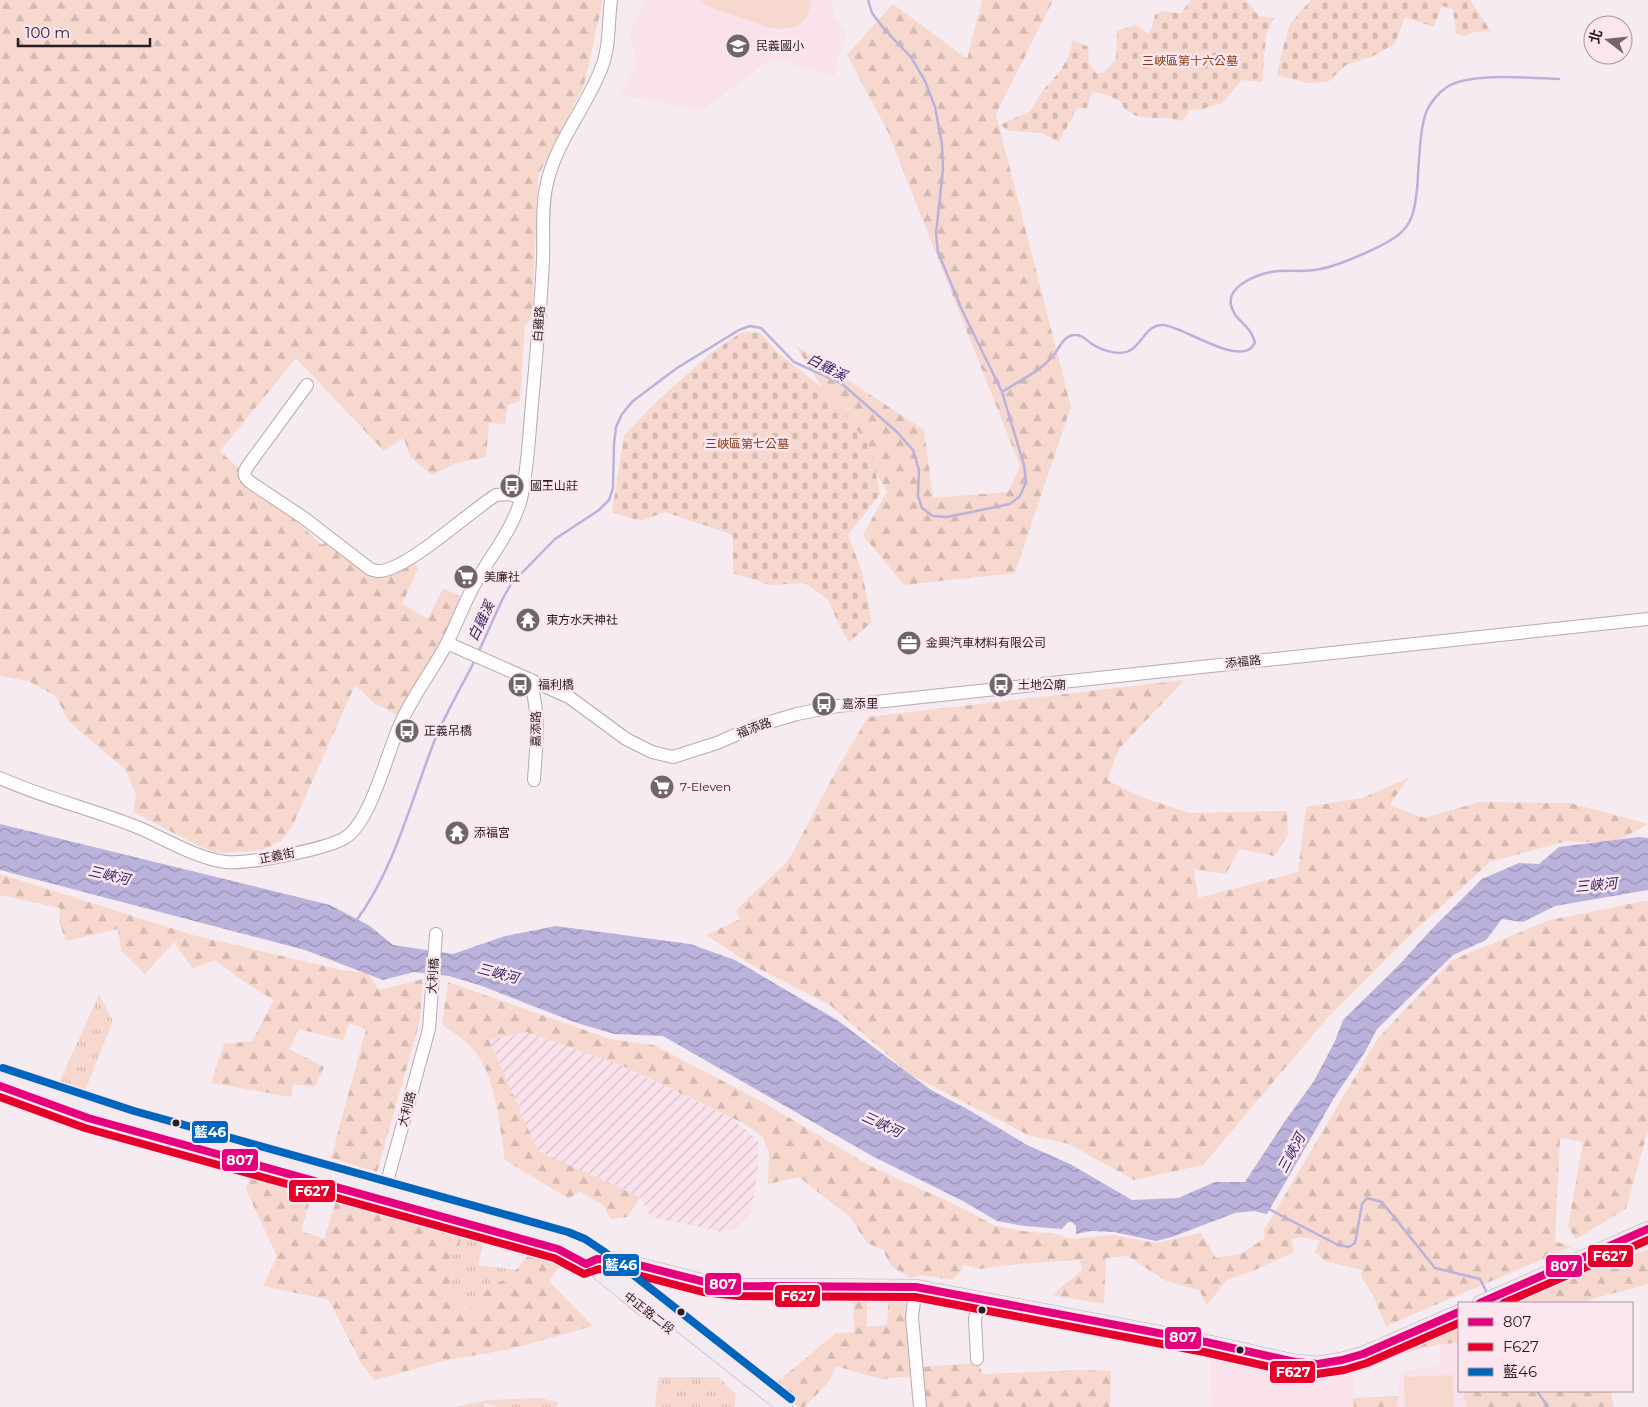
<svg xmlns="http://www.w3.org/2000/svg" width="1648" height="1407" viewBox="0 0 1648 1407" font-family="Montserrat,'Noto Sans TC',sans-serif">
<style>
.built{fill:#fae2ed}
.industrial{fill:url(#industrial-furrows)}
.grass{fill:url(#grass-tufts)}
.forest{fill:url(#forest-firs)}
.cemetery{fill:url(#cemetery-stones)}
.pitch{fill:#f7d8ce}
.water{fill:url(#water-waves)}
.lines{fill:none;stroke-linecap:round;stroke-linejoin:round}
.stream{stroke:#bbb2dc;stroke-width:2.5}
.minor-casing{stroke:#b5aaaf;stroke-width:14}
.major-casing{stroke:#baacb9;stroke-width:16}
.minor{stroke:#fefcfd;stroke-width:12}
.major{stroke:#f1eaf1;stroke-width:15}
.bus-1-casing{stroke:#fbe6ef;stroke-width:11}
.bus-2-casing{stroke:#fbe6ef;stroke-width:11}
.bus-3-casing{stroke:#fbe6ef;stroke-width:11}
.bus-1{stroke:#e5007d;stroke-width:8}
.bus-2{stroke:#e4002b;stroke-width:8}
.bus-3{stroke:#0065bd;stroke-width:8}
.bus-dot{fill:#291d23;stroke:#fbe6ef;stroke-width:2}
.labels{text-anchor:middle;stroke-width:5;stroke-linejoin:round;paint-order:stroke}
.poi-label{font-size:12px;fill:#291d23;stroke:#fbe6ef;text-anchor:start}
.park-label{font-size:12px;fill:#843b11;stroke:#fbe6ef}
.street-label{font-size:12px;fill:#291d23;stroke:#fbe6ef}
.water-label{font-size:14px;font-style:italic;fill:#352367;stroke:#fbe6ef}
.line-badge{stroke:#fbe6ef;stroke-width:2}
.badge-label{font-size:14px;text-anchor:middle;font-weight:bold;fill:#fff}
</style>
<defs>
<pattern id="industrial-furrows" width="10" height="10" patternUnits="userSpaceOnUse" patternTransform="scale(1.25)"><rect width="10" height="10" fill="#fae2ed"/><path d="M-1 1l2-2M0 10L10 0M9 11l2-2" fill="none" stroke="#d6c1cb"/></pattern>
<pattern id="grass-tufts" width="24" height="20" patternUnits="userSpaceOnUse" patternTransform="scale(1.25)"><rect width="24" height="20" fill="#f7d8ce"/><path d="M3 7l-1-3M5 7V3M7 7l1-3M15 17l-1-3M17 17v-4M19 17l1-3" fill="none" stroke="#d4b9b1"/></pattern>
<pattern id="forest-firs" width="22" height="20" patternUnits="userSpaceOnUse" patternTransform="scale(1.25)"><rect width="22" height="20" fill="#f7d8ce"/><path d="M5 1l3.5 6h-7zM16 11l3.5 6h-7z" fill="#d4b9b1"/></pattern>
<pattern id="cemetery-stones" width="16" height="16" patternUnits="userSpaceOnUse" patternTransform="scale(1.25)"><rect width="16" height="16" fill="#f7d8ce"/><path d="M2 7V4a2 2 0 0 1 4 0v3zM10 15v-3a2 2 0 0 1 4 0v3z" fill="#d4b9b1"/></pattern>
<pattern id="water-waves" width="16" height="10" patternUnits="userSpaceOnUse" patternTransform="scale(1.25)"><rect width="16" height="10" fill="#bbb2dc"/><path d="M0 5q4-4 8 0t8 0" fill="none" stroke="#9890b2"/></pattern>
</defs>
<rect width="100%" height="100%" fill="#f6ebf0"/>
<path class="built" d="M646 0H832L835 17 846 34 834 77 773 58 701 111 655 100 631 97 621 92 636 62 630 33Z
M1459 1343V1391H1499L1503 1407H1397L1399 1380 1403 1371 1441 1366 1440 1344Z
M1209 1352 1311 1368 1353 1367 1354 1407H1212Z"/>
<path class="industrial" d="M527 1032 623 1066 733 1119 758 1141V1171L751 1211 731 1231 722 1232 651 1217 640 1197 538 1151 489 1040Z"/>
<path class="grass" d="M99 995 113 1021 83 1096 58 1085Z
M465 1230 485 1235 478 1265 516 1270 508 1279 485 1286 480 1311 444 1300 454 1274 448 1260 458 1248Z
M658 1377H718L736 1394 734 1407H655Z
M540 1398 558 1402 556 1407H496L485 1403 483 1407H456L487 1400Z"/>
<path class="forest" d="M0 0H603L584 85 538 176 532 318 525 325 520 401 508 405 505 424 489 423 486 457 457 463 432 475 410 457 404 438 384 451 296 358 220 451 322 545 326 541C336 549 365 576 377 578 388 579 405 568 414 563L418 569 402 604 428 619 443 588 461 597 443 640 397 715 374 703 355 685 292 827 281 841 262 850 219 853 201 847 133 812 136 795 126 770 68 721 56 696 28 681 0 676Z
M982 0H1053L996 114 1071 407 1015 573 904 585 863 535 887 491 796 346 924 430 933 498 1008 492 1020 466 888 132 847 55 893 4 967 59Z
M1184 680 1119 749 1107 780 1141 797 1189 813 1287 811 1288 835 1274 856 1239 849 1226 874 1194 869 1198 898 1298 872 1306 807 1362 798 1408 778 1390 805 1424 818 1480 802 1570 803 1648 824 1614 843 1566 841 1490 862 1414 931 1329 1016 1203 1165 1134 1180 1069 1144 1028 1135 911 1075 830 1005 750 964 706 935 740 919 736 910 788 861 836 771 868 717Z
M0 874 196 936 341 970 367 973 379 990 423 979 420 1021 377 1172 331 1158 366 1029 349 1023 343 1040 299 1029 289 1049 324 1067 315 1087 293 1084 291 1097 211 1083 224 1044 252 1041 274 1000 246 983 215 960 193 969 174 942 145 974 121 951 118 929 66 941 59 922 60 908 0 895Z
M1645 901H1648V1130L1626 1209 1576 1239 1568 1227 1583 1142 1560 1138 1555 1241 1571 1247 1386 1326 1373 1296 1361 1276 1362 1270 1325 1261 1315 1252 1320 1241 1301 1237 1291 1239 1294 1252 1257 1269 1227 1280 1207 1305 1199 1290 1166 1281 1128 1256 1106 1258 1104 1304 1052 1295 1082 1270 1080 1260 1006 1265 980 1269 963 1265 961 1272 952 1280 921 1275 911 1278 891 1266 883 1250 867 1243 850 1217 799 1177 768 1184 769 1153 763 1137 743 1123 623 1066 527 1032 489 1040 538 1151 640 1197 628 1217 610 1219 604 1206 579 1191 569 1199 505 1160C500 1127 495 1069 470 1046 462 1038 451 1031 442 1024L448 982 610 1039 654 1045 759 1100 872 1167 954 1204 995 1226 1023 1231 1056 1234 1071 1239 1113 1235 1155 1243 1201 1233 1216 1258 1241 1254 1265 1238 1264 1230 1378 1038 1452 960 1550 920Z
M252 1173 313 1191 301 1231 324 1239 337 1198 465 1230 458 1248 448 1260 454 1274 444 1299 479 1311 485 1286 508 1279 528 1256 550 1261 559 1267 549 1281 593 1326 511 1349 447 1360 375 1380 362 1365 329 1300 263 1286 277 1257 246 1189Z
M1648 1250V1284L1588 1300V1303H1495L1576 1272Z
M853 1291 867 1292V1327L887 1325 889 1292 911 1291 905 1320 914 1376 881 1379 836 1366C831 1383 817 1394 804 1407H798L771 1387 836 1333 854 1332Z
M1459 1317V1343L1440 1344 1401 1354 1398 1353 1381 1357 1414 1343 1412 1335Z
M978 1363 983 1374 1081 1370 1111 1371 1110 1407H924L921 1367Z
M1463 1391H1610L1614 1407H1467Z
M1398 1396 1397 1407H1354L1353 1398Z"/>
<path class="cemetery" d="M1191 0H1246L1259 16 1274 18 1266 35 1262 82 1242 80 1222 103 1202 109 1190 110 1183 121 1168 118H1150L1136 116 1124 108 1120 101 1105 94 1092 92 1087 108H1077L1059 142 1042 133 1010 131 1000 125 1030 111 1043 90 1058 74 1068 58 1073 40 1088 47 1089 63 1097 74 1105 71 1116 60 1117 31 1135 25 1149 34 1152 28 1155 15 1162 11 1181 13Z
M1311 0H1470L1491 31 1474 32 1464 37 1456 33 1453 9 1442 6 1434 27 1405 17 1395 44 1371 57 1346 65 1328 82 1308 83 1277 75 1281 55 1290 24Z
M742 332 760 333 778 353 824 389 871 448 880 494 848 535 862 572 872 622 849 642 840 627 828 600 805 583 770 585 733 573V535L665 512 640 521 612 512 624 436 654 404 711 353Z"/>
<path class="pitch" d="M699 0H811C809 25 794 31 771 28L709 7Z
M1453 1375 1454 1407H1405L1404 1377Z"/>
<path class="water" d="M0 824 330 905 370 926 393 945 453 954 505 936 556 926 690 944 735 960 837 1020 931 1090 969 1110 1027 1145 1070 1164 1132 1200 1178 1198 1215 1182H1245L1285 1121 1314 1081 1335 1041 1343 1020 1399 965 1429 932 1482 879 1519 863 1539 864 1559 847 1639 837 1648 838V890L1555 906 1523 922 1502 919 1486 940 1453 955 1377 1029 1365 1052 1334 1098 1267 1214 1254 1211 1235 1213 1172 1237 1156 1241 1114 1232 1091 1231 1076 1234V1226L1072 1222H1068L1062 1229 1025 1226 997 1221 963 1201 874 1157 663 1036 614 1034 574 1022 482 986 449 976 414 972 383 980 305 950 0 870Z"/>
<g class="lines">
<path class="stream" d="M1002 392C1019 381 1039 372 1052 357 1059 350 1063 334 1076 335 1083 335 1087 341 1092 344 1101 350 1119 356 1129 351 1142 345 1147 323 1164 325 1185 328 1231 361 1250 349 1252 348 1253 345 1255 343 1254 340 1253 336 1251 333 1245 323 1233 317 1231 305 1227 286 1256 275 1271 272 1287 269 1304 273 1320 269 1338 266 1382 247 1397 236 1413 224 1415 208 1417 189 1419 168 1419 129 1427 110 1431 102 1439 92 1447 87 1470 72 1531 78 1559 79
M478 653 502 600 511 584 555 539 599 510 609 500 613 488 614 444 616 427 622 414 633 401 677 368 739 330 750 326 761 328 794 362 841 383 897 432 913 450 919 470 918 496 922 508 933 516 947 517 1010 504 1020 496 1026 482 1024 465 1002 392 962 310 938 252 936 234 943 169 942 144 935 107 925 81 911 57 885 30 872 13 868 0
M356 921C394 870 411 801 434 742 445 714 461 688 475 660
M1267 1208 1338 1245 1349 1247 1355 1243 1362 1204 1367 1198 1382 1202 1435 1268 1480 1279 1487 1293
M1537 1391 1548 1407"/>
<defs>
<path id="minor" d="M307 385 247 467C243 473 244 477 250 482L304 518 370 569C373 570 375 571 378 571 405 572 470 511 496 495L510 494 521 498
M447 643 569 697 626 739 652 752 673 757 717 743 756 726 797 714 838 706 1648 619
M529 679C541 712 536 746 534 780
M0 778C44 798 92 809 137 827 164 838 197 859 226 862 250 864 321 850 343 839 370 825 386 756 399 727 411 698 431 673 446 645 457 624 464 602 476 582 491 555 513 529 521 499 528 468 529 435 532 404 536 356 541 307 543 259 544 234 541 208 547 183 556 142 586 108 601 69 610 48 608 23 611 0
M382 1200 429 1029 436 934
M916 1287 912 1317 920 1407
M977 1359 975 1319 980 1300"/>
<path id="major" d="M0 1077 131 1121 565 1242 580 1248 597 1259 785 1407
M551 1247C587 1257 616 1287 645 1310
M586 1264 597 1259 619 1260 705 1282 740 1286 916 1287 1206 1342 1295 1362 1318 1364 1342 1360 1363 1354 1459 1312
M1480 1303 1648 1229"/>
</defs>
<use href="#minor" class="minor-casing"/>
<use href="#major" class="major-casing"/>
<use href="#minor" class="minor"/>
<use href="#major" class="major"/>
<defs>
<path id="bus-1" d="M0 1086 88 1118 558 1249 586 1264 597 1259 619 1260 705 1282 740 1286 916 1287 1206 1342 1295 1362 1318 1364 1342 1360 1363 1354 1459 1312
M1480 1303 1648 1229"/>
<path id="bus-2" d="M0 1097 85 1128 554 1258 584 1274 599 1269 618 1270 703 1292 739 1296 915 1297 1204 1352 1293 1372 1317 1374 1344 1370 1367 1363 1459 1323
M1504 1303 1648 1240"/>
<path id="bus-3" d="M3 1068 134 1111 568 1232 585 1239 603 1251 791 1399"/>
</defs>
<use href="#bus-1" class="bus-1-casing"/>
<use href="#bus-2" class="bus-2-casing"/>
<use href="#bus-3" class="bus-3-casing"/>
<use href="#bus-1" class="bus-1"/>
<use href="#bus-2" class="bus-2"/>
<use href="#bus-3" class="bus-3"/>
</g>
<defs>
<symbol id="school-disc" viewBox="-11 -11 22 22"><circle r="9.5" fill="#71656b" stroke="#fbe6ef"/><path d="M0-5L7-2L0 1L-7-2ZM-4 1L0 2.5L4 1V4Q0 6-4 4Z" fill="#fff"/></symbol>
<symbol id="bus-disc" viewBox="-11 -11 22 22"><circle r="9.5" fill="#71656b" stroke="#fbe6ef"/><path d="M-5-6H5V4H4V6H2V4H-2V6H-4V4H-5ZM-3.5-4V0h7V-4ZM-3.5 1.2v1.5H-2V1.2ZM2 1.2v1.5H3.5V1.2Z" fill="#fff"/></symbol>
<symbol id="supermarket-disc" viewBox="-11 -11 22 22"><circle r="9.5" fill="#71656b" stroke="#fbe6ef"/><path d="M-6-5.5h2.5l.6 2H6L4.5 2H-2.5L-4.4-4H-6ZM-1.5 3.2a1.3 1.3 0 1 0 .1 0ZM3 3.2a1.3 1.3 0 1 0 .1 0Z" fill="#fff"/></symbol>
<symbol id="temple-disc" viewBox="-11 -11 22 22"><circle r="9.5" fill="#71656b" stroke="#fbe6ef"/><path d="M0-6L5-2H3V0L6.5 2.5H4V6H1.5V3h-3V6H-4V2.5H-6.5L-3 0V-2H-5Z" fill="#fff"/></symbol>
<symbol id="office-disc" viewBox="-11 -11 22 22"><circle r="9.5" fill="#71656b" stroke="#fbe6ef"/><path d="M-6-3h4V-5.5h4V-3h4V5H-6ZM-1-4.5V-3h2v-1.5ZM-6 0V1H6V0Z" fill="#fff"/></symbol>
</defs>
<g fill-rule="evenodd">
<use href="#school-disc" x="724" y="32" width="28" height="28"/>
<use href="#bus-disc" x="498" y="472" width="28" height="28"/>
<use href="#supermarket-disc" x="452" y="563" width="28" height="28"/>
<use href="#temple-disc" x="514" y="606" width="28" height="28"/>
<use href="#office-disc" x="895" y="629" width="28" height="28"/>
<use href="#bus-disc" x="506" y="671" width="28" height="28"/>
<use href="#bus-disc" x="987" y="671" width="28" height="28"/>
<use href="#bus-disc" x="810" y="690" width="28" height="28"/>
<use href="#bus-disc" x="393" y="717" width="28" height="28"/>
<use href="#supermarket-disc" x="648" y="773" width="28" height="28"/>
<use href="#temple-disc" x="443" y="819" width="28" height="28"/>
</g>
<g class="bus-dot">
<circle cx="176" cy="1123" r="4.5"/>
<circle cx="982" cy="1310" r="4.5"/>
<circle cx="681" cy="1312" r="4.5"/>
<circle cx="1240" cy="1350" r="4.5"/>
</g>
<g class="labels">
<g class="poi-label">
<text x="756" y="50">民義國小</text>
<text x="530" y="490">國王山莊</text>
<text x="484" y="581">美廉社</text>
<text x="546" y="624">東方水天神社</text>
<text x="926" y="647">金興汽車材料有限公司</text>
<text x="538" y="689">福利橋</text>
<text x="1018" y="689">土地公廟</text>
<text x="842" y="708">嘉添里</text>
<text x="424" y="735">正義吊橋</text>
<text x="680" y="791">7-Eleven</text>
<text x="474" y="837">添福宮</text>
</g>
<g class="park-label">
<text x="1190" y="65">三峽區第十六公墓</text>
<text x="747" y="448">三峽區第七公墓</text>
</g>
<g class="street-label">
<text transform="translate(539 324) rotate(-86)" y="4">白雞路</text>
<text transform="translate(1243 662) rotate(-6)" y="4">添福路</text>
<text transform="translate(754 728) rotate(-20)" y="4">福添路</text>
<text transform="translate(536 729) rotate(-89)" y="4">嘉添路</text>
<text transform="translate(277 856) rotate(-11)" y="4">正義街</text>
<text transform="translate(433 976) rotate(-86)" y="4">大利橋</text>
<text transform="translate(407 1109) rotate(-75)" y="4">大利路</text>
<text transform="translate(649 1313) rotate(38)" y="4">中正路二段</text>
</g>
<g class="water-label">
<text transform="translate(827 367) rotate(27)" y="5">白雞溪</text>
<text transform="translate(481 621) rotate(-64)" y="5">白雞溪</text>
<text transform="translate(109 875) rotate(13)" y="5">三峽河</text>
<text transform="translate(1596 885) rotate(-5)" y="5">三峽河</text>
<text transform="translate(498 973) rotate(15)" y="5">三峽河</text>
<text transform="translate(882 1124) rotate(25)" y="5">三峽河</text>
<text transform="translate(1291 1153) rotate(-62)" y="5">三峽河</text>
</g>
</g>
<g class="line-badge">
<rect x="191" y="1120" width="38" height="24" rx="5" fill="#0065bd"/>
<rect x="221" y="1148" width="38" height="24" rx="5" fill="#e5007d"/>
<rect x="288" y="1179" width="48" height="24" rx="5" fill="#e4002b"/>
<rect x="1587" y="1244" width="47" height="24" rx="5" fill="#e4002b"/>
<rect x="602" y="1253" width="38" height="24" rx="5" fill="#0065bd"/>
<rect x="1545" y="1254" width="38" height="24" rx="5" fill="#e5007d"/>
<rect x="704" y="1272" width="38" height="24" rx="5" fill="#e5007d"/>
<rect x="774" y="1284" width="47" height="24" rx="5" fill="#e4002b"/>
<rect x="1164" y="1326" width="38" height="24" rx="5" fill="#e5007d"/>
<rect x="1269" y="1360" width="47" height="24" rx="5" fill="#e4002b"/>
</g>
<g class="badge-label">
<text x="210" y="1137">藍46</text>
<text x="240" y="1165">807</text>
<text x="312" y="1196">F627</text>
<text x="1610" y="1261">F627</text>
<text x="621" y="1270">藍46</text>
<text x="1564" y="1271">807</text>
<text x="723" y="1289">807</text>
<text x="798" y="1301">F627</text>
<text x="1183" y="1342">807</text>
<text x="1293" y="1377">F627</text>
</g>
<rect x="1458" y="1302" width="175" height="90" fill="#fbe6ef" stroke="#a7969d"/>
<rect x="1468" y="1318" width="25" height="8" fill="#e5007d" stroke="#a7969d"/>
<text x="1503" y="1327" font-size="15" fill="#291d23">807</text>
<rect x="1468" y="1343" width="25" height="8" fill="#e4002b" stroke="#a7969d"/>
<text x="1503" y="1352" font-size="15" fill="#291d23">F627</text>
<rect x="1468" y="1368" width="25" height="8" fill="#0065bd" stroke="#a7969d"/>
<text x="1503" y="1377" font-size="15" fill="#291d23">藍46</text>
<g transform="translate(1608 40) rotate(286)"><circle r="24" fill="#fbe6ef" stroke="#a7969d"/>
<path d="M0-4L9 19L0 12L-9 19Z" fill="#71656b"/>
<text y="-8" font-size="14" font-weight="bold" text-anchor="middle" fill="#291d23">北</text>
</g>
<path d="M18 38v8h132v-8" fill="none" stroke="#291d23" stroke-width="2.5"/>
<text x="25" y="38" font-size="15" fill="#291d23" stroke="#fbe6ef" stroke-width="4" paint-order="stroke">100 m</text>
</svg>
